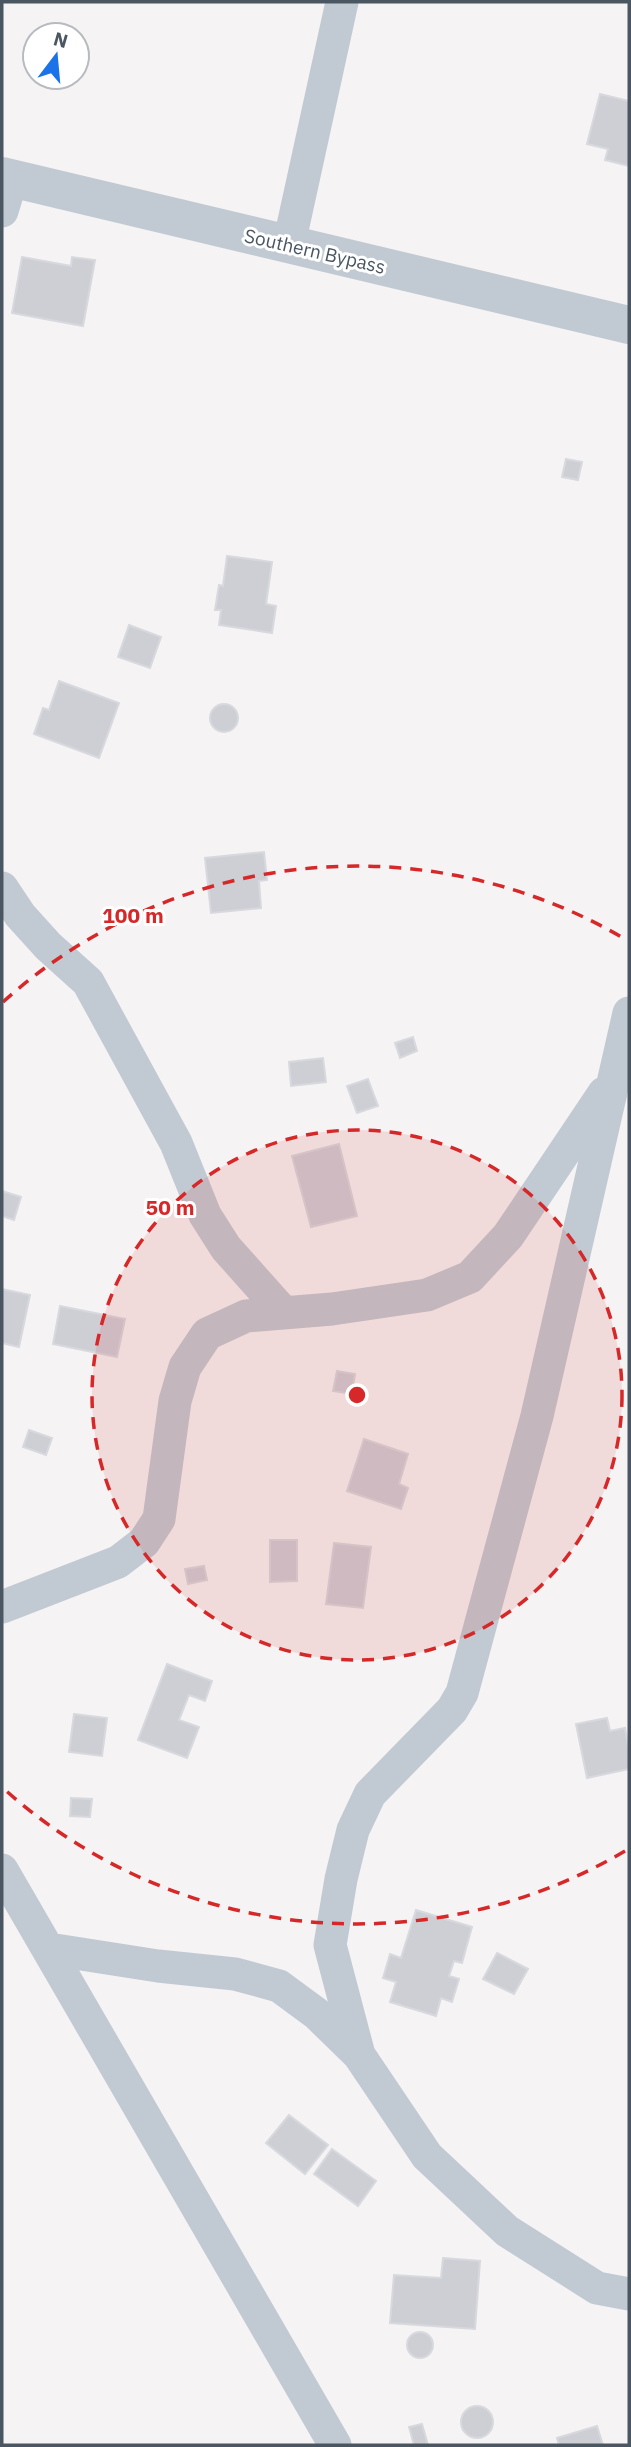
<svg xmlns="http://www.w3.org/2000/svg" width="631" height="2447" viewBox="0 0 631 2447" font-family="'IBM Plex Sans',sans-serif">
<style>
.building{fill:#cdcfd5;stroke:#d7d9de;stroke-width:2}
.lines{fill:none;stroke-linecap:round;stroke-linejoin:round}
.minor{stroke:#c1cad2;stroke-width:33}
.tertiary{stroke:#c1cad2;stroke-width:38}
.ring{fill:none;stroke:#d62828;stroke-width:3.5;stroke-dasharray:12 9}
.labels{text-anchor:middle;stroke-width:6;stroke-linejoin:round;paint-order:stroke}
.street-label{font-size:19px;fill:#4a5661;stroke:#fff}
.centre{fill:#d62828;stroke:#fff;stroke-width:3.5}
.ring-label{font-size:21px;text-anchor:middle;font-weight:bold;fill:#d62828;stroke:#fff;stroke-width:6;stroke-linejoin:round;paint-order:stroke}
</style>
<rect width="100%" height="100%" fill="#f5f3f3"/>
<path class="building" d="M600 94 629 101V166L605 160 608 149 587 144Z
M22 257 71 266 72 257 95 260 83 326 12 313Z
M566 459 582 462 578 480 562 477Z
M227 556 272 562 266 604 276 606 272 633 219 625 221 610H215L219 585 223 586Z
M129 625 161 637 150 668 118 657Z
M59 681 119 703 99 758 34 734 43 708 49 710Z
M210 718a14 14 0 1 1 28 0a14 14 0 1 1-28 0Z
M264 852 267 880 259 881 261 908 211 913 205 858Z
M413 1037 417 1051 400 1058 395 1043Z
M323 1058 326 1082 291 1086 289 1062Z
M368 1079 378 1106 357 1113 347 1086Z
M339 1144 357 1216 311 1227 292 1156Z
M2 1191 21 1197 14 1220 2 1216Z
M2 1289 30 1295 19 1347 2 1343Z
M60 1306 125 1319 117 1357 53 1344Z
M337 1371 355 1374 352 1394 333 1391Z
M29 1430 52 1438 46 1455 23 1447Z
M364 1439 408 1454 399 1484 408 1488 401 1509 347 1491Z
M270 1540H297V1581L270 1582Z
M334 1543 371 1547 363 1608 326 1604Z
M204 1566 207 1580 188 1584 185 1569Z
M167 1664 212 1681 205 1701 189 1695 179 1720 199 1727 187 1758 138 1740Z
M74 1714 107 1718 102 1756 69 1752Z
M607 1718 610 1731 625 1728 629 1751V1769L587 1778 576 1724Z
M71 1798 92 1799 90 1817 70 1816Z
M416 1910 472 1927 462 1963 454 1961 449 1976 459 1979 452 2002 441 1998 436 2016 390 2002 396 1982 383 1978 390 1954 401 1958Z
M497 1953 528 1969 514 1994 483 1979Z
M289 2115 328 2145 305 2174 266 2143Z
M332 2149 376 2181 358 2206 314 2174Z
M443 2258 480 2261 475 2329 390 2323 394 2275 441 2278Z
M407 2345a13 13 0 1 1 26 0a13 13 0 1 1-26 0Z
M461 2422a16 16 0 1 1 32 0a16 16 0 1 1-32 0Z
M422 2424 428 2445H414L409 2427Z
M597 2426 603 2445H559L557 2438Z"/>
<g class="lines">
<path class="minor" d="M2 211 12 178
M289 244 342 2
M2 888 20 915 48 946 88 982 176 1143 205 1215 226 1248 284 1313
M2 1607 118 1562 144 1542 159 1519 175 1401 185 1367 207 1334 246 1316 332 1309 427 1295 470 1277 508 1236 604 1093
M2 1870 335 2445
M49 1949 158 1966 235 1974 279 1986 317 2014 359 2055 427 2156 507 2231 597 2288 629 2294
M359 2055 330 1945 341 1879 353 1830 370 1794 452 1710 462 1693 537 1416 629 1013"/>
<path class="tertiary" d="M2 176 629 325"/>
</g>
<circle cx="357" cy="1395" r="265" fill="#d62828" fill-opacity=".12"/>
<g class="ring">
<circle cx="357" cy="1395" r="265"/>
<path d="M625 1851A529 529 0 0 1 3 1788M3 1002A529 529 0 0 1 625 939"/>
</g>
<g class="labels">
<g class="street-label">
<text transform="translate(315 251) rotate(13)" y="7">Southern Bypass</text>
</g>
</g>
<circle cx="357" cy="1395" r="10" class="centre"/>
<g class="ring-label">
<text x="133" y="923">100 m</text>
<text x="170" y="1215">50 m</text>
</g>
<rect width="631" height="2447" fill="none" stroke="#4a5661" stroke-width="7"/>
<g transform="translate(56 56) rotate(16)"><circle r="33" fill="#ffffff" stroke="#b7bbc0" stroke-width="2"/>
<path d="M0-5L12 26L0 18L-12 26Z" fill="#1a73e8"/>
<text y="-10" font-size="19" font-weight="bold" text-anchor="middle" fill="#4a5661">N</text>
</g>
</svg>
